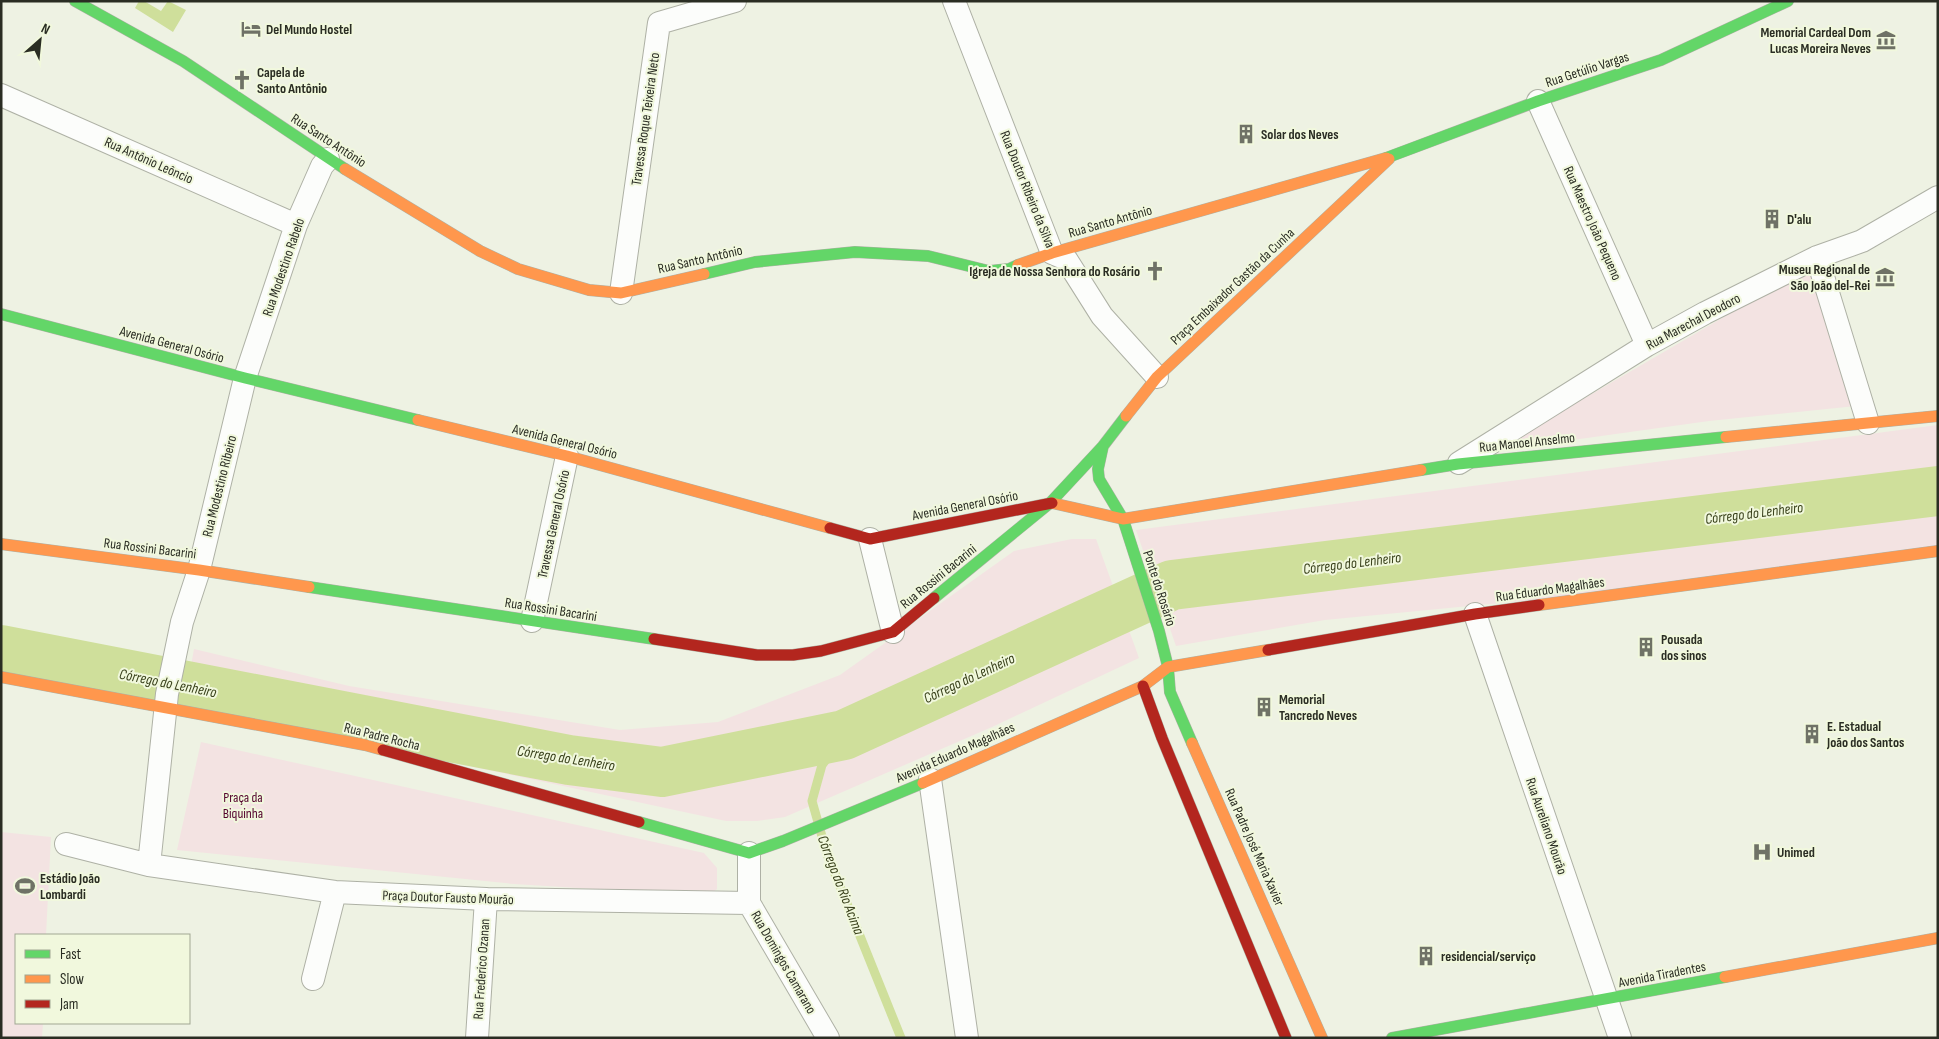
<svg xmlns="http://www.w3.org/2000/svg" width="1939" height="1039" viewBox="0 0 1939 1039" font-family="'Sofia Sans Condensed',sans-serif">
<style>
.green{fill:#f3e3e2}
.water{fill:#cfdf9b}
.lines{fill:none;stroke-linecap:round;stroke-linejoin:round}
.stream{stroke:#cfdf9b;stroke-width:9}
.river{stroke:#cfdf9b;stroke-width:50}
.street-casing{stroke:#aeb1a5;stroke-width:24}
.fast-casing{stroke:#aeb1a5;stroke-width:12}
.slow-casing{stroke:#aeb1a5;stroke-width:12}
.jam-casing{stroke:#aeb1a5;stroke-width:12}
.street{stroke:#fcfdfb;stroke-width:22}
.fast{stroke:#63d668;stroke-width:11}
.slow{stroke:#ff974d;stroke-width:11}
.jam{stroke:#b3261e;stroke-width:11}
.labels{text-anchor:middle;stroke-width:4;stroke-linejoin:round;paint-order:stroke}
.poi-label{font-size:14px;font-weight:bold;fill:#2a2d23;stroke:#f1f8dd;text-anchor:start}
.street-label{font-size:14px;fill:#2a2d23;stroke:#f1f8dd}
.park-label{font-size:14px;fill:#53002c;stroke:#f1f8dd}
.water-label{font-size:15px;font-style:italic;fill:#39411b;stroke:#f1f8dd}
</style>
<rect width="100%" height="100%" fill="#eef2e3"/>
<path class="green" d="M1813 265 1856 406 1709 421 1494 451Z
M1938 425V549L1542 599 1325 620 1176 646 1136 530Z
M1072 539H1096L1139 658 992 727 785 817 757 821H726L184 705 194 649 349 686 620 730 718 722 840 675 1014 551Z
M201 742 704 853 717 868V889L707 896 514 884 177 850Z
M1 832 51 837 46 935H16V1023H43L42 1038H1Z"/>
<path class="water" d="M139 1H144L161 11 168 1 186 10 173 32 135 8Z"/>
<g class="lines">
<path class="stream" d="M844 735 822 765 812 801 827 854 901 1038"/>
<path class="river" d="M1 650 569 760 662 772 844 735 1172 585 1938 491"/>
<defs>
<path id="street" d="M954 1 1052 253 1066 259 1102 316 1157 377
M1 95 296 225
M1538 101 1647 345
M1817 257 1868 423
M621 293 659 23 735 1
M1459 463 1647 345 1705 313 1817 257 1862 241 1938 197
M870 539 893 632
M1475 614 1620 1038
M532 621 567 456
M930 779 967 1038
M66 844 149 865 335 892 486 899 749 903
M749 853V903L828 1038
M149 865 167 694 182 622 199 570 245 378 296 225 322 166 328 159
M313 979 335 892
M477 1038 486 899"/>
<path id="fast" d="M75 1 183 61 345 169
M1386 158 1538 101 1661 60 1788 1
M704 274 755 262 855 252 928 256 989 271 1009 269 1018 265
M1 314 245 378 418 420
M1103 446 1098 469 1099 479 1123 519 1159 631 1168 667 1170 692 1192 743
M1421 470 1458 464 1726 437
M309 587 654 639
M934 598 1050 503 1103 446 1126 416
M639 822 749 853 783 841 923 783
M1392 1038 1725 977"/>
<path id="slow" d="M345 169 480 251 518 269 589 290 621 293 704 274
M1018 265 1052 253 1386 158
M1126 416 1157 377 1389 159
M418 420 567 456 830 528
M1726 437 1938 416
M1052 503 1123 519 1421 470
M1 544 199 570 309 587
M1539 605 1938 551
M1 677 365 745 383 750
M1192 743 1322 1038
M923 783 1143 686 1168 667 1268 650
M1725 977 1938 938"/>
<path id="jam" d="M830 528 870 539 1052 503
M654 639 757 655H793L821 651 893 632 934 598
M1268 650 1475 614 1539 605
M1143 686 1162 738 1286 1038
M383 750 639 822"/>
</defs>
<use href="#street" class="street-casing"/>
<use href="#fast" class="fast-casing"/>
<use href="#slow" class="slow-casing"/>
<use href="#jam" class="jam-casing"/>
<use href="#street" class="street"/>
<use href="#fast" class="fast"/>
<use href="#slow" class="slow"/>
<use href="#jam" class="jam"/>
</g>
<defs>
<symbol id="hotel-bare" viewBox="-9 -9 18 18"><path d="M-6-4.5h1.5V1H6V5H4.5V3h-9V5H-6ZM-4 0a1.8 1.8 0 1 1 3.6 0ZM.5 0V-2.5h3Q6-2.5 6 0Z" fill="#6f7266" stroke="#f1f8dd" stroke-width="2.5" paint-order="stroke"/></symbol>
<symbol id="museum-bare" viewBox="-9 -9 18 18"><path d="M0-6L6-3V-2H-6V-3ZM-5-1h2V3h-2ZM-1-1h2V3h-2ZM3-1h2V3H3ZM-6 4H6V6H-6Z" fill="#6f7266" stroke="#f1f8dd" stroke-width="2.5" paint-order="stroke"/></symbol>
<symbol id="church-bare" viewBox="-9 -9 18 18"><path d="M-1.2-6h2.4v3.5h3.3v2.4h-3.3V6h-2.4V-.1h-3.3v-2.4h3.3Z" fill="#6f7266" stroke="#f1f8dd" stroke-width="2.5" paint-order="stroke"/></symbol>
<symbol id="building-bare" viewBox="-9 -9 18 18"><path d="M-4-6H4V6H1V3H-1V6H-4ZM-2.5-4.3h1.7v1.8h-1.7ZM.8-4.3h1.7v1.8H.8ZM-2.5-1h1.7V.8h-1.7ZM.8-1h1.7V.8H.8Z" fill="#6f7266" stroke="#f1f8dd" stroke-width="2.5" paint-order="stroke"/></symbol>
<symbol id="hospital-bare" viewBox="-9 -9 18 18"><path d="M-5-5h3v3.5h4V-5h3V5h-3V1.5h-4V5h-3Z" fill="#6f7266" stroke="#f1f8dd" stroke-width="2.5" paint-order="stroke"/></symbol>
<symbol id="stadium-bare" viewBox="-9 -9 18 18"><path d="M0-5a6.5 5 0 1 0 0 10a6.5 5 0 1 0 0-10ZM-3.5-1.8h7v3.6h-7Z" fill="#6f7266" stroke="#f1f8dd" stroke-width="2.5" paint-order="stroke"/></symbol>
</defs>
<g fill-rule="evenodd">
<use href="#hotel-bare" x="237" y="15" width="28" height="28"/>
<use href="#museum-bare" x="1872" y="26" width="28" height="28"/>
<use href="#church-bare" x="228" y="66" width="28" height="28"/>
<use href="#building-bare" x="1232" y="120" width="28" height="28"/>
<use href="#building-bare" x="1758" y="205" width="28" height="28"/>
<use href="#church-bare" x="1141" y="257" width="28" height="28"/>
<use href="#museum-bare" x="1871" y="263" width="28" height="28"/>
<use href="#building-bare" x="1632" y="633" width="28" height="28"/>
<use href="#building-bare" x="1250" y="693" width="28" height="28"/>
<use href="#building-bare" x="1798" y="720" width="28" height="28"/>
<use href="#hospital-bare" x="1748" y="838" width="28" height="28"/>
<use href="#stadium-bare" x="11" y="872" width="28" height="28"/>
<use href="#building-bare" x="1412" y="942" width="28" height="28"/>
</g>
<g class="labels">
<g class="poi-label">
<text x="266" y="34">Del Mundo Hostel</text>
<text x="1871" y="37" text-anchor="end">Memorial Cardeal Dom<tspan x="1871" dy="16">Lucas Moreira Neves</tspan></text>
<text x="257" y="77">Capela de<tspan x="257" dy="16">Santo Antônio</tspan></text>
<text x="1261" y="139">Solar dos Neves</text>
<text x="1787" y="224">D'alu</text>
<text x="1870" y="274" text-anchor="end">Museu Regional de<tspan x="1870" dy="16">São João del-Rei</tspan></text>
<text x="1140" y="276" text-anchor="end">Igreja de Nossa Senhora do Rosário</text>
<text x="1661" y="644">Pousada<tspan x="1661" dy="16">dos sinos</tspan></text>
<text x="1279" y="704">Memorial<tspan x="1279" dy="16">Tancredo Neves</tspan></text>
<text x="1827" y="731">E. Estadual<tspan x="1827" dy="16">João dos Santos</tspan></text>
<text x="1777" y="857">Unimed</text>
<text x="40" y="883">Estádio João<tspan x="40" dy="16">Lombardi</tspan></text>
<text x="1441" y="961">residencial/serviço</text>
</g>
<g class="street-label">
<text transform="translate(1587 69) rotate(-18)" y="5">Rua Getúlio Vargas</text>
<text transform="translate(645 119) rotate(-82)" y="5">Travessa Roque Teixeira Neto</text>
<text transform="translate(329 140) rotate(33)" y="5">Rua Santo Antônio</text>
<text transform="translate(149 160) rotate(24)" y="5">Rua Antônio Leôncio</text>
<text transform="translate(1028 189) rotate(68)" y="5">Rua Doutor Ribeiro da Silva</text>
<text transform="translate(1110 221) rotate(-16)" y="5">Rua Santo Antônio</text>
<text transform="translate(1593 223) rotate(66)" y="5">Rua Maestro João Pequeno</text>
<text transform="translate(700 259) rotate(-13)" y="5">Rua Santo Antônio</text>
<text transform="translate(283 267) rotate(-71)" y="5">Rua Modestino Rabelo</text>
<text transform="translate(1232 286) rotate(-43)" y="5">Praça Embaixador Gastão da Cunha</text>
<text transform="translate(1693 321) rotate(-28)" y="5">Rua Marechal Deodoro</text>
<text transform="translate(172 344) rotate(15)" y="5">Avenida General Osório</text>
<text transform="translate(565 441) rotate(14)" y="5">Avenida General Osório</text>
<text transform="translate(1527 442) rotate(-6)" y="5">Rua Manoel Anselmo</text>
<text transform="translate(219 486) rotate(-76)" y="5">Rua Modestino Ribeiro</text>
<text transform="translate(965 505) rotate(-11)" y="5">Avenida General Osório</text>
<text transform="translate(553 524) rotate(-78)" y="5">Travessa General Osório</text>
<text transform="translate(150 548) rotate(7)" y="5">Rua Rossini Bacarini</text>
<text transform="translate(938 576) rotate(-39)" y="5">Rua Rossini Bacarini</text>
<text transform="translate(1160 588) rotate(72)" y="5">Ponte do Rosário</text>
<text transform="translate(1550 589) rotate(-8)" y="5">Rua Eduardo Magalhães</text>
<text transform="translate(551 609) rotate(9)" y="5">Rua Rossini Bacarini</text>
<text transform="translate(382 736) rotate(14)" y="5">Rua Padre Rocha</text>
<text transform="translate(955 752) rotate(-24)" y="5">Avenida Eduardo Magalhães</text>
<text transform="translate(1547 826) rotate(71)" y="5">Rua Aureliano Mourão</text>
<text transform="translate(1255 847) rotate(66)" y="5">Rua Padre José Maria Xavier</text>
<text transform="translate(448 897) rotate(2)" y="5">Praça Doutor Fausto Mourão</text>
<text transform="translate(784 962) rotate(60)" y="5">Rua Domingos Camarano</text>
<text transform="translate(481 969) rotate(-86)" y="5">Rua Frederico Ozanan</text>
<text transform="translate(1662 974) rotate(-11)" y="5">Avenida Tiradentes</text>
</g>
<g class="park-label">
<text x="243" y="802">Praça da<tspan x="243" dy="16">Biquinha</tspan></text>
</g>
<g class="water-label">
<text transform="translate(1754 513) rotate(-7)" y="5">Córrego do Lenheiro</text>
<text transform="translate(1352 563) rotate(-7)" y="5">Córrego do Lenheiro</text>
<text transform="translate(969 678) rotate(-25)" y="5">Córrego do Lenheiro</text>
<text transform="translate(168 683) rotate(11)" y="5">Córrego do Lenheiro</text>
<text transform="translate(566 758) rotate(9)" y="5">Córrego do Lenheiro</text>
<text transform="translate(841 885) rotate(69)" y="5">Córrego do Rio Acima</text>
</g>
</g>
<rect width="1939" height="1039" fill="none" stroke="#2a2d23" stroke-width="5"/>
<rect x="15" y="934" width="175" height="90" fill="#f1f8dd" stroke="#a1a793"/>
<rect x="25" y="950" width="25" height="8" fill="#63d668" stroke="#a1a793"/>
<text x="60" y="959" font-size="15" fill="#2a2d23">Fast</text>
<rect x="25" y="975" width="25" height="8" fill="#ff974d" stroke="#a1a793"/>
<text x="60" y="984" font-size="15" fill="#2a2d23">Slow</text>
<rect x="25" y="1000" width="25" height="8" fill="#b3261e" stroke="#a1a793"/>
<text x="60" y="1009" font-size="15" fill="#2a2d23">Jam</text>
<g transform="translate(40 40) rotate(27)" stroke="#f1f8dd" stroke-width="4" paint-order="stroke">
<path d="M0-4L9 19L0 12L-9 19Z" fill="#2a2d23"/>
<text y="-8" font-size="14" font-weight="bold" text-anchor="middle" fill="#2a2d23">N</text>
</g>
</svg>
